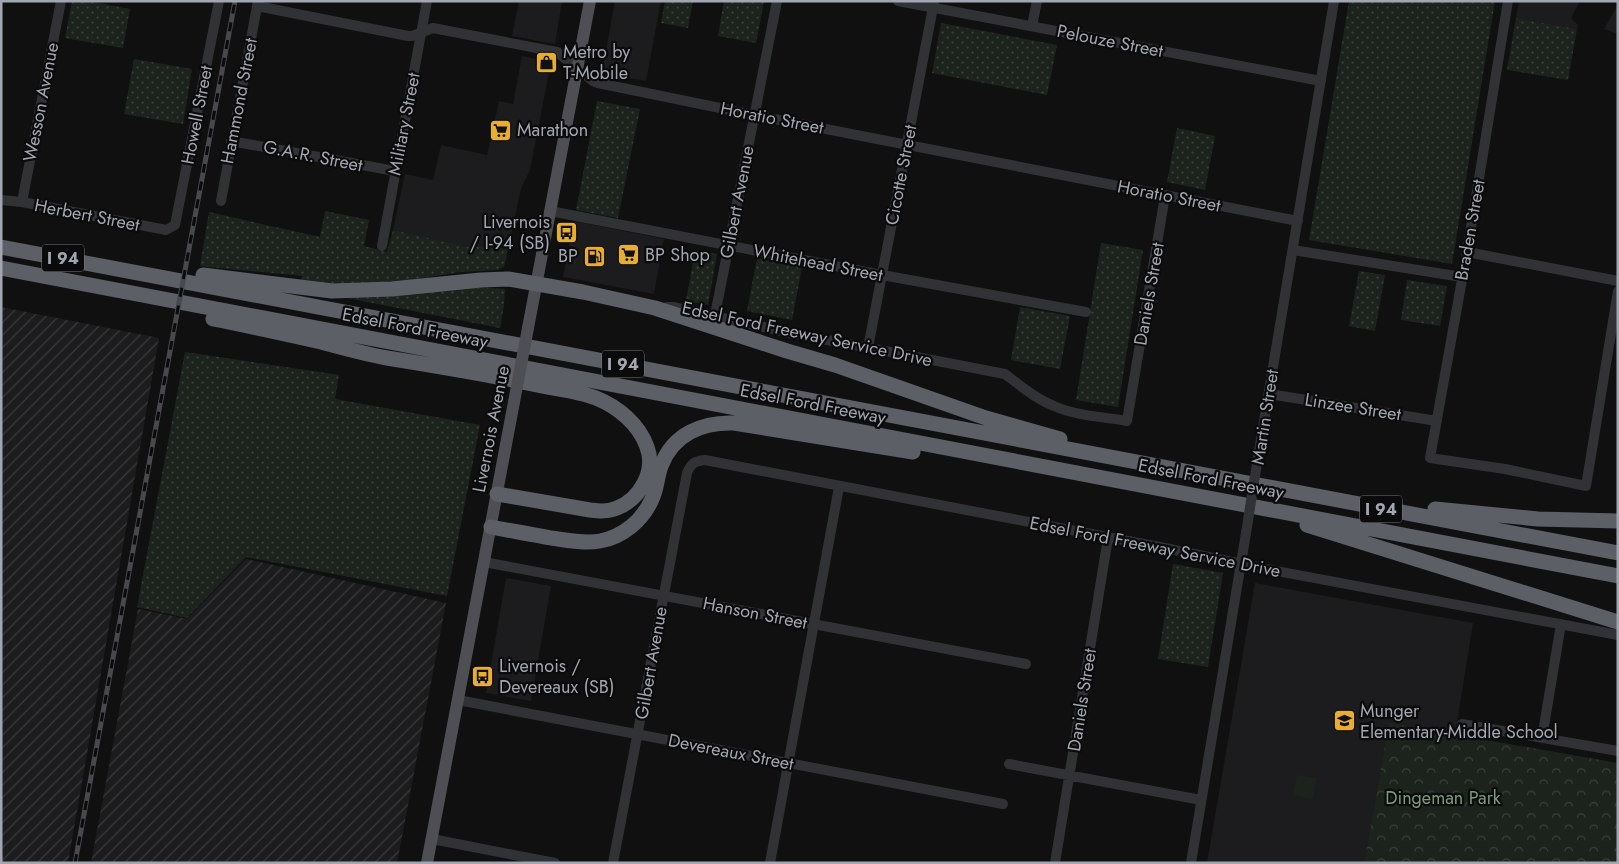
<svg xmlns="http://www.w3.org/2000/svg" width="1619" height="864" viewBox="0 0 1619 864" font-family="Jost,sans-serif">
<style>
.built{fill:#1c1c1e}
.industrial{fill:url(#industrial-furrows)}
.grass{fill:url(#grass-dots)}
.park{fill:url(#park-crowns)}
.pitch{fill:#1c231d}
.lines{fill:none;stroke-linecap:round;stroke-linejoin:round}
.minor{stroke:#313236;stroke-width:10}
.major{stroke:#4d4f55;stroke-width:12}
.highway{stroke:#5d5f66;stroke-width:15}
.rail-casing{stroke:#48494f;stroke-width:5}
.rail{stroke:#0b0b0c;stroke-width:3;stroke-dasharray:9;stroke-linecap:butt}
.minor-bridge{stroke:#313236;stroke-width:10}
.major-bridge{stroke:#4d4f55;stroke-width:12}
.labels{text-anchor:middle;stroke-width:4.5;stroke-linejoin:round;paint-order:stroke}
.shield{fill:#0b0b0c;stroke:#747880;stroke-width:1}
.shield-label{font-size:16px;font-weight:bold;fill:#a1a6b1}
.street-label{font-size:18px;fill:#a1a6b1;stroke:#0b0b0c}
.poi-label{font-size:18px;fill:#a1a6b1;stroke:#0b0b0c;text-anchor:start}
.park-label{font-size:18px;fill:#799b7c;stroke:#0b0b0c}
</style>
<defs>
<pattern id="industrial-furrows" width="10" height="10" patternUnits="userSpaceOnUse" patternTransform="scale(1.25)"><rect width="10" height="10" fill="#1c1c1e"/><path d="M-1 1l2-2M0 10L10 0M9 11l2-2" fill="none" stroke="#3a3a3c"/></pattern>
<pattern id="grass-dots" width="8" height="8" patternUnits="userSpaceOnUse" patternTransform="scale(1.25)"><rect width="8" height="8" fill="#1c231d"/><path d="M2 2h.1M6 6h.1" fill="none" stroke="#3a403b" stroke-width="1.8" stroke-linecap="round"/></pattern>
<pattern id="park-crowns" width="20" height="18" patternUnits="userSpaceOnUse" patternTransform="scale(1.25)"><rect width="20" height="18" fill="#1c231d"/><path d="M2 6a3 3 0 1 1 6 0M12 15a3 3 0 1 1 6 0" fill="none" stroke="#3a403b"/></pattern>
</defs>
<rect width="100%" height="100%" fill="#101011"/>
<path class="built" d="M519 1H562L555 44 512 36Z
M615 1H661L646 81 602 73Z
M1519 1H1580L1571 18 1578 25 1577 29 1516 18Z
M1618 5V34L1604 29Z
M522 56 551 62 530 170 521 188 510 241 472 248 393 230 405 174 433 180 441 145 487 155 499 101 513 104Z
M574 221 664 239 654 294 563 277Z
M506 578 551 586 531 701 486 693Z
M1255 583 1473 623 1455 735 1389 724 1364 863H1207Z"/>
<path class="industrial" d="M1 307 159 338 68 863H1Z
M246 559 446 603 397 863H91L138 609 187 619Z"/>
<path class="grass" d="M72 1H88L130 9 123 48 65 38Z
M665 1H693L688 28 661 23Z
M724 1H764L756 43 718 36Z
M1349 1H1495L1452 264 1309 240Z
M1516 18 1577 29 1568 80 1507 70Z
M941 23 1057 45 1047 95 932 73Z
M134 59 192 69 183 124 124 114Z
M597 101 640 109 618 218 576 210Z
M1177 128 1215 136 1205 190 1167 182Z
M325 211 369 220 364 246 387 252 393 230 472 248 510 241 504 267 498 270 461 272 404 281 340 285 301 280 302 276 200 266 209 212 320 237Z
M1101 243 1143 250 1118 407 1076 400Z
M695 250 717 254 708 305 686 301Z
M757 258 802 267 792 320 747 311Z
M1359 271 1385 275 1375 331 1349 326Z
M1407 280 1447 286 1440 326 1401 320Z
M476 287 505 289 504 306 500 328 347 298V297Z
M1020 307 1070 316 1060 369 1011 360Z
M185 352 339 375 335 399 480 425 447 596 246 557 187 618 137 607Z
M1173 564 1223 573 1208 667 1158 659Z"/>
<path class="park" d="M1389 723 1618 763V863H1364Z"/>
<path class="pitch" d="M1297 775 1317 778 1313 799 1293 795Z"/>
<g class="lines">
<path class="minor" d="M898 1 1321 81
M1508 1 1467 252 1430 458 1505 469 1586 486 1618 291
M257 6 408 36H412L433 28 557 52 593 81 598 83 754 115 1298 221
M1032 26 1037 1
M231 141 395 171
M1 200 22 202 166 230 175 225 219 1
M221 201 258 1
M22 202 61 1
M550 211 882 275 1086 312
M382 246 427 1
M1293 250 1462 277
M1467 252 1618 281
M667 307H673L786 332 1005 374C1021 386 1036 399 1054 406 1076 416 1104 417 1127 421L1165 196
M715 315 777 1
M868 348 934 2
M1269 394 1437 421
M1258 457 1334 1
M484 562 1026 664
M458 700 1003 804
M1462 724 1618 751
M1542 738 1561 624
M1009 764 1201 800
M432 839 555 863
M613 863 687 473C691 463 695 461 705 460L1170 549 1266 569 1618 635
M770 863 839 487
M1055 863 1108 538
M1191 863 1246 533"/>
<path class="major" d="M528 328 590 1
M427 863 514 402"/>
<path class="highway" d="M1 247 1618 553
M1 268 1618 576
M203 275 332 291 392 289 481 280 508 279 583 292 655 308 787 351 835 365 986 418 1060 439
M213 319C249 326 285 334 321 342 343 348 365 354 387 358 437 366 487 374 537 385 556 389 578 391 596 398 618 407 639 424 647 447 656 471 640 499 617 508 608 512 599 511 590 510L497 494
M1435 509 1538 519 1618 521
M1307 525 1618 622
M491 527C511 531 531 534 551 538 567 540 584 544 600 541 623 537 643 520 652 499 657 489 657 477 661 466 673 434 702 422 734 423L913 452"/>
<defs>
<path id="rail" d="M75 863 235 1"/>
</defs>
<use href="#rail" class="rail-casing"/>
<use href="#rail" class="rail"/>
<path class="minor-bridge" d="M1246 533 1258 457"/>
<path class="major-bridge" d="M514 402 528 328"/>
</g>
<defs>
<symbol id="shop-square" viewBox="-11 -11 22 22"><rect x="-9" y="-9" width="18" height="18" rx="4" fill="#e7ae31" stroke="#0b0b0c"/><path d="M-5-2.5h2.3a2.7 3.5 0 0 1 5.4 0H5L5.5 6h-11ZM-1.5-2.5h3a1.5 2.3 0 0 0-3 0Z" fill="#111"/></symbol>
<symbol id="supermarket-square" viewBox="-11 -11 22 22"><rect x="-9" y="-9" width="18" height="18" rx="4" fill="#e7ae31" stroke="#0b0b0c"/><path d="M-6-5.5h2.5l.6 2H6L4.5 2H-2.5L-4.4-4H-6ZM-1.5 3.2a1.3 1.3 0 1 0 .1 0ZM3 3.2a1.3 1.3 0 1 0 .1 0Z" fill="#111"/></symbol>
<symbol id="bus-square" viewBox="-11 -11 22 22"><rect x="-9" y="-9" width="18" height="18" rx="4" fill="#e7ae31" stroke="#0b0b0c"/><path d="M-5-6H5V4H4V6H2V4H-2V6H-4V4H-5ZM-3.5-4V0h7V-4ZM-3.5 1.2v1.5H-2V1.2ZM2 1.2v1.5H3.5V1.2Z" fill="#111"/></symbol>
<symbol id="fuel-square" viewBox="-11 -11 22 22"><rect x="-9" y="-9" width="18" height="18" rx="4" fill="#e7ae31" stroke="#0b0b0c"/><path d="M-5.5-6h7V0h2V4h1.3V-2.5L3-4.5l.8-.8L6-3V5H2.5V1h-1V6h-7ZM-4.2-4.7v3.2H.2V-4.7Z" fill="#111"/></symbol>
<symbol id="school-square" viewBox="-11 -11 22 22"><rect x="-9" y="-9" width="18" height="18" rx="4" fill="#e7ae31" stroke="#0b0b0c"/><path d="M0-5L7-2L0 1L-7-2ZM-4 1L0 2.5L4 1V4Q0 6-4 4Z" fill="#111"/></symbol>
</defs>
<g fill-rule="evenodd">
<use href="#shop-square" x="534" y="50" width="25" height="25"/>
<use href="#supermarket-square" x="488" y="118" width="25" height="25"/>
<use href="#bus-square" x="554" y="220" width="25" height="25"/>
<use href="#supermarket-square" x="616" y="242" width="25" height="25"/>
<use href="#fuel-square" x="582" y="244" width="25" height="25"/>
<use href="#bus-square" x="470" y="664" width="25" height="25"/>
<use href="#school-square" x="1332" y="708" width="25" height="25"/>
</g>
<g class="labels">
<g class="shield">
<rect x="42" y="244.5" width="42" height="27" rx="4"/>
<rect x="602" y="350.5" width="42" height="27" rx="4"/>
<rect x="1360" y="495.5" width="42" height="27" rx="4"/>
</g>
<g class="shield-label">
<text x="63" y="264">I 94</text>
<text x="623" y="370">I 94</text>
<text x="1381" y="515">I 94</text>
</g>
<g class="street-label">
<text transform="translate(1110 41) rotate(11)" y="6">Pelouze Street</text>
<text transform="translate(239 101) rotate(-79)" y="6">Hammond Street</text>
<text transform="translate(41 102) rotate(-79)" y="6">Wesson Avenue</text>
<text transform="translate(197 115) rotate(-79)" y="6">Howell Street</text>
<text transform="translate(772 118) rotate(11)" y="6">Horatio Street</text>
<text transform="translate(404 124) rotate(-79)" y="6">Military Street</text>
<text transform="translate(313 156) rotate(11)" y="6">G.A.R. Street</text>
<text transform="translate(901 175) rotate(-79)" y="6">Cicotte Street</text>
<text transform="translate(1169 196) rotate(11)" y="6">Horatio Street</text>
<text transform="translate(737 202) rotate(-79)" y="6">Gilbert Avenue</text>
<text transform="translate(87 215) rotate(11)" y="6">Herbert Street</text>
<text transform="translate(1470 230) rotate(-80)" y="6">Braden Street</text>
<text transform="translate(818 263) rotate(11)" y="6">Whitehead Street</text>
<text transform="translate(1149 294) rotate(-80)" y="6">Daniels Street</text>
<text transform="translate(415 328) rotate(11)" y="6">Edsel Ford Freeway</text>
<text transform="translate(807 334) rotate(12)" y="6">Edsel Ford Freeway Service Drive</text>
<text transform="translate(813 404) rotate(11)" y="6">Edsel Ford Freeway</text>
<text transform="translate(1353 407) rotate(9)" y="6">Linzee Street</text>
<text transform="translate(1265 417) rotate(-81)" y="6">Martin Street</text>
<text transform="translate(491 429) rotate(-79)" y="6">Livernois Avenue</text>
<text transform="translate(1211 479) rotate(11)" y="6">Edsel Ford Freeway</text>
<text transform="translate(1155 547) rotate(11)" y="6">Edsel Ford Freeway Service Drive</text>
<text transform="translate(755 613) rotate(11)" y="6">Hanson Street</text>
<text transform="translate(651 663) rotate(-80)" y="6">Gilbert Avenue</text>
<text transform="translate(1082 700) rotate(-81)" y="6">Daniels Street</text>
<text transform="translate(731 752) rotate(11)" y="6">Devereaux Street</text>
</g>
<g class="poi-label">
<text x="563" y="58">Metro by<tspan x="563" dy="21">T-Mobile</tspan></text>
<text x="517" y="136">Marathon</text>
<text x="550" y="228" text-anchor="end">Livernois<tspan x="550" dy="21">/ I-94 (SB)</tspan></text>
<text x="645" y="261">BP Shop</text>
<text x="578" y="262" text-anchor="end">BP</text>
<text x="499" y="672">Livernois /<tspan x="499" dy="21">Devereaux (SB)</tspan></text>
<text x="1360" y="717">Munger<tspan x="1360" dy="21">Elementary-Middle School</tspan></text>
</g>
<g class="park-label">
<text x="1443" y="804">Dingeman Park</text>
</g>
</g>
<rect width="1619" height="864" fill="none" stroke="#a1a6b1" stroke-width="5"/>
</svg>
